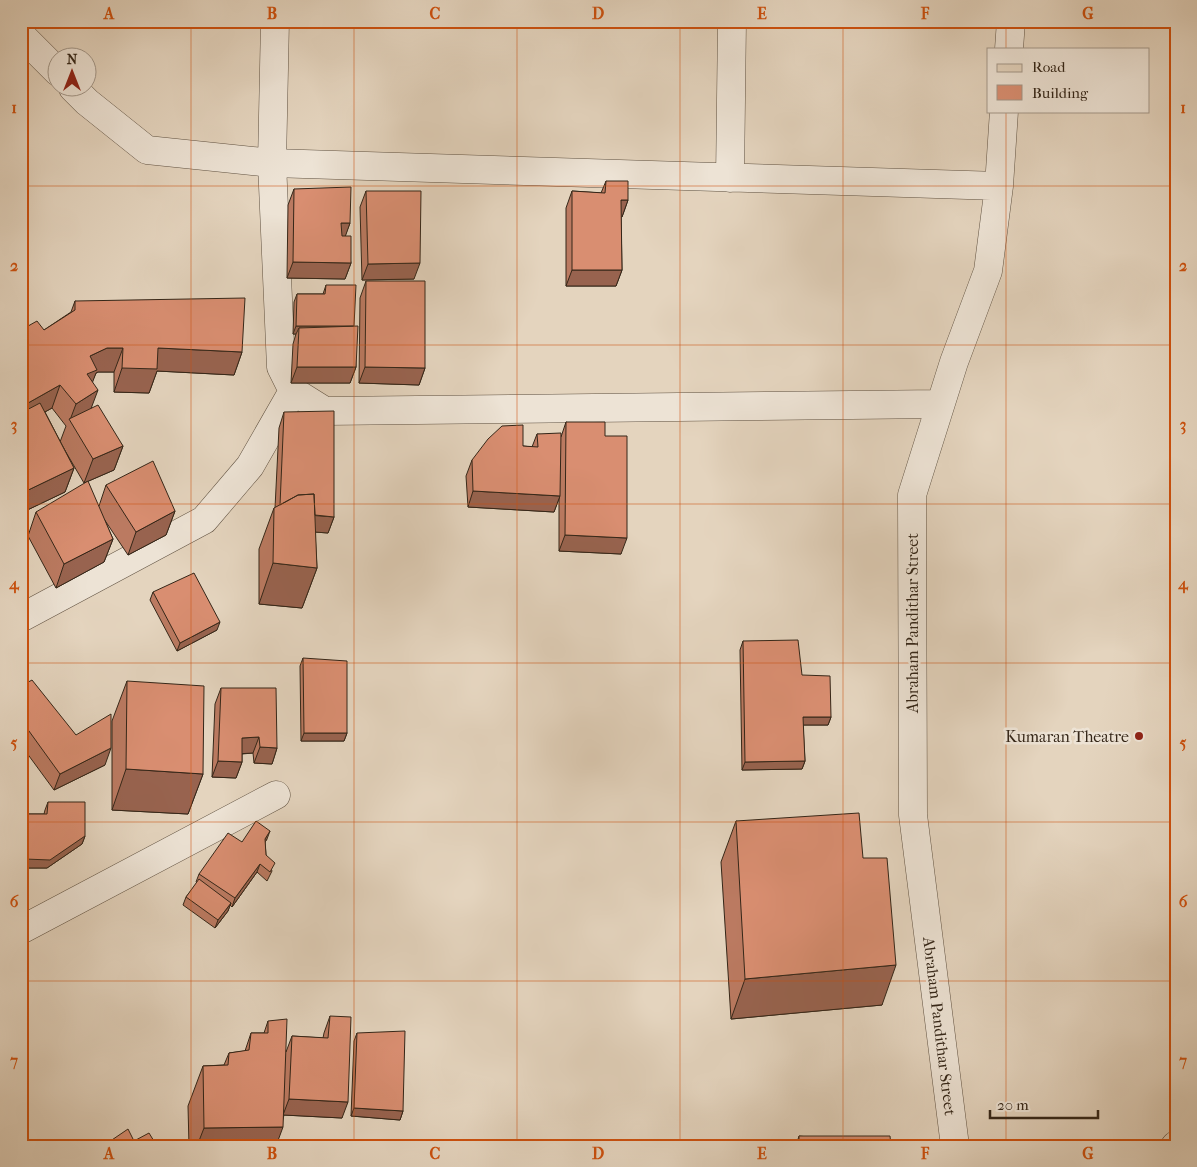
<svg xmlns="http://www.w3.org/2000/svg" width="1197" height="1167" viewBox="0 0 1197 1167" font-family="'IM FELL French Canon',serif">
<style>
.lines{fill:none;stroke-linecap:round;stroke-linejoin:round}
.minor-casing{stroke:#605242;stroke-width:29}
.major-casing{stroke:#342618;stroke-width:29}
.minor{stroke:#ede3d5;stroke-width:28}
.major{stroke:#e4d4be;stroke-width:28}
.wall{fill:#bb7a61;stroke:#342618}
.shaded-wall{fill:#98634f;stroke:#342618}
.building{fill:#d98e71;stroke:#342618}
.grid{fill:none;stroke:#cd510e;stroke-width:1;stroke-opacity:0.55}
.poi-dot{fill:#8f2418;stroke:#ede3d5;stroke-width:2}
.labels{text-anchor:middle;stroke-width:5;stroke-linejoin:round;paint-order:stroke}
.street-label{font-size:16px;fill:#342618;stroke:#ede3d5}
.poi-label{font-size:16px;fill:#342618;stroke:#ede3d5;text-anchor:end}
.neatline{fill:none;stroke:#cd510e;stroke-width:2}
.grid-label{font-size:16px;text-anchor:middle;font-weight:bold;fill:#cd510e}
</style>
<rect width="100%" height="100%" fill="#e4d4be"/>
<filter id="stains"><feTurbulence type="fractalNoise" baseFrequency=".004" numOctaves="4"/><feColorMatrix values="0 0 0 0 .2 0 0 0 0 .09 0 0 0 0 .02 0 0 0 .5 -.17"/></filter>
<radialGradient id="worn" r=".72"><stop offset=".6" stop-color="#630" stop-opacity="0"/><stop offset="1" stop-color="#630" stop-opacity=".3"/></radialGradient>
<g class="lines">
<defs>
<path id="minor" d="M275 21 272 163 281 367 293 391 325 411 940 404
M21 35 58 72
M1009 49 1011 21
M73 88 87 102 147 150 272 163 999 186
M730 178 732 21
M21 618 204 520 250 466 293 391
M21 930 276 795
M955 1146 913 815 912 495 954 362 988 271 999 186 1004 111"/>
<path id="major" d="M1175 1146 1176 1145"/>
</defs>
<use href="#minor" class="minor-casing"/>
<use href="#major" class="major-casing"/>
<use href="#minor" class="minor"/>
<use href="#major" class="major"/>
</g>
<path class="wall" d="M606 181 628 200 622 217 621 216 622 270 616 286H566V208L572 191 601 193Z
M294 189 350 223 345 236 351 263 345 279 287 278 288 205Z
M366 191 414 279 362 280 360 207Z
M366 281 425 368 419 385 359 383 360 298Z
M326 285 354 327 356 367 350 383H291L293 344 296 334H293L294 302 297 294H323Z
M75 301 242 352 234 375 157 371 149 393 114 392V372H98L96 373 92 382 91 408 123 446 114 470 84 483 60 442 66 426 52 408 45 412 74 468 65 492 21 513V330H44L71 312Z
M284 412 334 517 328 533 315 532 317 568 302 608 259 604V549L274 508H275L279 428Z
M566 422 605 436 621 554 559 551V498L554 512 468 507 466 476 472 460 523 446 532 447 537 434 561 437Z
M106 485 175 511 166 535 128 555 104 519 113 539 104 562 56 588 28 536 36 512 99 506Z
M153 592 217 630 177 651 150 600Z
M743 641 802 675 831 717 828 725H803L805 761 802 769 742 770 740 650Z
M303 658 347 733 344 741H301L300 666Z
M127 681 203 774 188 814 112 810V721Z
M21 686 76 735 105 765 54 790 21 745Z
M221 688 277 748 272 764 254 763 253 753 242 754V762L236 778 212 777 215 704Z
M48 802 85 836 82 844 47 868H22V823L25 814H44L45 810Z
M736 821 863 858 882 1005 731 1019 721 862Z
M267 839 265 842 266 855 272 871 267 881 257 872 232 907 230 905 228 911 215 928 183 905 186 897 197 883 196 882 199 874 242 842Z
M330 1016 342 1118 284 1115 276 1146H189L188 1106 203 1066 224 1065 229 1053 245 1051 251 1033H264L268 1021 286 1052 292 1036 323 1038 324 1033Z
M357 1033 403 1111 400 1120 351 1116 354 1041Z
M799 1136 891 1146H796Z"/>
<path class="shaded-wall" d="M621 200H628L622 217 615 216Z
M341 223H350L344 240 335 239Z
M293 262 351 263 345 279 287 278Z
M420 263 414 279 362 280 368 264Z
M572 270H622L616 286H566Z
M296 326H354L351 334 299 328 296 334H293Z
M107 348H123L114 372H98L96 373 88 394 78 398 90 356Z
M158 348 242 352 234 375 157 371 149 393 114 392 122 368Z
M297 367H356L350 383H291Z
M365 367 425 368 419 385 359 383Z
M60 385 52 408 21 425V407Z
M98 390 89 414 70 420 76 404Z
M123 446 114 470 84 483 93 459Z
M74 468 65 492 21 513V495L22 493Z
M473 491 560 496 554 512 468 507Z
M175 511 166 535 128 555 136 532Z
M280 513 334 517 328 533 274 529Z
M565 535 627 538 621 554 559 551Z
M113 539 104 562 56 588 64 564Z
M273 563 317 568 302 608 259 604Z
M220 622 217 630 177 651 180 643Z
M803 717H831L828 725H800Z
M304 733H347L344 741H301Z
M259 737 253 753 236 754 242 738Z
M260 747 277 748 272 764 254 763Z
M111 748 105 765 54 790 60 774Z
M218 761 242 762 236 778 212 777Z
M805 761 802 769 742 770 745 762Z
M126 769 203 774 188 814 112 810Z
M270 831 267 839 262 847 265 839Z
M85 836 82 844 47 868H22L25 859Z
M260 864 257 872 232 907 235 898Z
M231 903 228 911 215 928 218 920Z
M896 965 882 1005 731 1019 745 979Z
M289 1099 348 1102 342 1118 283 1115Z
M354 1108 403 1111 400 1120 351 1116Z
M283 1127 276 1146H197L204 1128Z"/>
<path class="building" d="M606 181H628V200H621L622 270H572V191L605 193Z
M351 187 350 223H341L342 236H351V263L293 262 294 189Z
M366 191H421L420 263 368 264Z
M366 281H425V368L365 367Z
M326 285H356L354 326H296L297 294H325Z
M245 298 242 352 158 348 157 369 122 368 123 348H107L90 356 97 370 87 374 98 390 76 404 60 385 21 407V330L37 321 44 330 75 310V301Z
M358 326 356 367H297L299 328Z
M40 403 74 468 22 493 21 492V413Z
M98 405 123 446 93 459 69 419Z
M334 411V517L315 515 314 494 298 495 280 505 284 412Z
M566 422H605V436H627V538L565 535Z
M523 425V446L538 447 537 434 561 433 560 496 473 491 472 460 488 439 502 426Z
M153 461 175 511 136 532 106 485Z
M88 481 113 539 64 564 36 512Z
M314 494 317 568 273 563 274 508 298 495Z
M194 573 220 622 180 643 153 592Z
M798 640 802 675 830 676 831 717H803L805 761 745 762 743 641Z
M303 658 347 661V733H304Z
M32 680 76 735 111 714V748L60 774 21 720V686Z
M127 681 204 686 203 774 126 769Z
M221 688H276L277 748 260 747 259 737 242 738V762L218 761Z
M48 802H85V836L50 860 25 859V814H47Z
M859 813 863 858H887L896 965 745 979 736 821Z
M256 821 270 831 265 839 266 855 275 863 270 872 260 864 235 898 199 874 228 833 242 842Z
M199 879 231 903 218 920 186 897Z
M330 1016 351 1017 348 1102 289 1099 292 1036 328 1038Z
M287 1019 283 1127 204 1128 203 1066 228 1065 229 1053 249 1050 251 1033H268V1021Z
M405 1031 403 1111 354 1108 357 1033Z
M128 1129 134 1141 149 1133 157 1146H103Z
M799 1136H890L891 1146H799Z"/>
<path class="grid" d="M191 21V1146M354 21V1146M517 21V1146M680 21V1146M843 21V1146M1006 21V49M1006 111V1146M21 186H1176M21 345H1176M21 504H1176M21 663H1176M21 822H1176M21 981H1176"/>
<circle class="poi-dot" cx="1139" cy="736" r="5"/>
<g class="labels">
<g class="street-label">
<text transform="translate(912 623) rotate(-90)" y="6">Abraham Pandithar Street</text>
<text transform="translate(940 1026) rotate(83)" y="6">Abraham Pandithar Street</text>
</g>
<g class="poi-label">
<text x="1129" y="742">Kumaran Theatre</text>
</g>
</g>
<rect width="1197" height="1167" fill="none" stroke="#e4d4be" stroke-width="55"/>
<rect x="987" y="48" width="162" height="65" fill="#ede3d5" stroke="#a39789"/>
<rect x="997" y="64" width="25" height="8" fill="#e4d4be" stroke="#a39789"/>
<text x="1032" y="72" font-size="15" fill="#342618">Road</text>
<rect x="997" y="85" width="25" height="15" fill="#d98e71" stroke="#a39789"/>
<text x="1032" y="98" font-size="15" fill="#342618">Building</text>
<g transform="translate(72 72)"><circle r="24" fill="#ede3d5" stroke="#a39789"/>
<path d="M0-4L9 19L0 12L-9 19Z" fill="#8f2418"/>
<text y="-8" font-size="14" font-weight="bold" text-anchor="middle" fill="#342618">N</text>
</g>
<path d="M990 1110v8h108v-8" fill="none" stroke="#342618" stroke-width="2.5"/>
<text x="997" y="1110" font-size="15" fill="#342618" stroke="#ede3d5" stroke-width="4" paint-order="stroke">20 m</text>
<rect x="28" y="28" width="1142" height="1112" class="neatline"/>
<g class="grid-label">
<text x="109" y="19">A</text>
<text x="272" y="19">B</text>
<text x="435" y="19">C</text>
<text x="598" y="19">D</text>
<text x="762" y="19">E</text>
<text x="925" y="19">F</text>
<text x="1088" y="19">G</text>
<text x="14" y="113">1</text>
<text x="1183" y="113">1</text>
<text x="14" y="271">2</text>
<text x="1183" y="271">2</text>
<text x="14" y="430">3</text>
<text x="1183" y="430">3</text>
<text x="14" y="589">4</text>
<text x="1183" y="589">4</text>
<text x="14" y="748">5</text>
<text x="1183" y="748">5</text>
<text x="14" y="907">6</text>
<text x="1183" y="907">6</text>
<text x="14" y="1066">7</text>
<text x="1183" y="1066">7</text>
<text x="109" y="1159">A</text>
<text x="272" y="1159">B</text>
<text x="435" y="1159">C</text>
<text x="598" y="1159">D</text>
<text x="762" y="1159">E</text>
<text x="925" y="1159">F</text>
<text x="1088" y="1159">G</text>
</g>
<rect width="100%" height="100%" filter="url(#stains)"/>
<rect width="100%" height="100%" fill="url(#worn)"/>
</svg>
